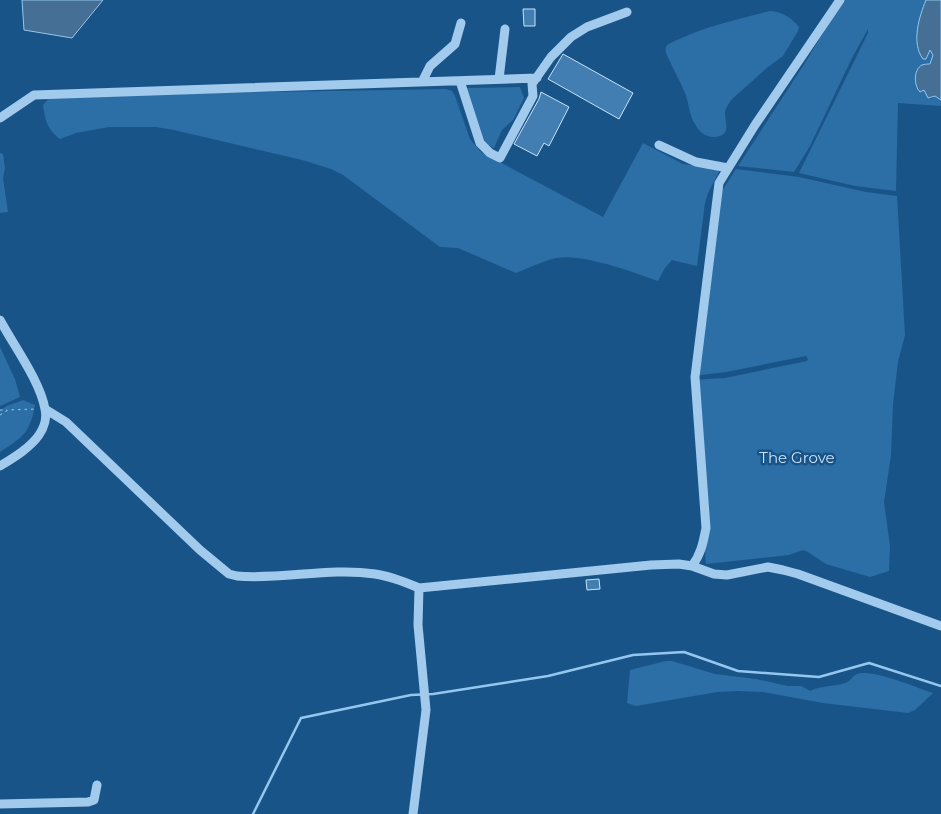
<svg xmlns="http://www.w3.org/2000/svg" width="941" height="814" viewBox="0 0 941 814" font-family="Montserrat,sans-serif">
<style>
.green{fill:#2c6ea6}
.water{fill:#456f95;stroke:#94c7ef}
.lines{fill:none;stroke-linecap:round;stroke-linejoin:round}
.stream{stroke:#94c7ef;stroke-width:2.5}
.building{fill:#427eb1;stroke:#c7e2f9}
.path{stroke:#a1caed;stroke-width:1;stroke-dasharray:2.5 4;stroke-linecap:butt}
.minor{stroke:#a1caed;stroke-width:9}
.labels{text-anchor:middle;stroke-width:5;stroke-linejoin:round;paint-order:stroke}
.park-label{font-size:15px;fill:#c7e2f9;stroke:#195488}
</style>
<rect width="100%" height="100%" fill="#195488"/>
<path class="green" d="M843 0H926C916 25 917 33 923 59H926L930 50 933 55 930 64 922 65C917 74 912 83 920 92L924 90 931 99 935 96 941 100V106L898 103 896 191 855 186 799 173 868 33V29L852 58 810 146 794 172 738 166 803 66Z
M770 11C782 12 791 17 799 27L798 31 783 56 768 67 731 100C728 105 725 109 725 114 726 126 731 136 713 137 706 137 698 131 695 124 689 115 689 101 684 91 680 80 673 70 669 59 666 54 664 50 667 45 702 27 732 21 770 11Z
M520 87 524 98 513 120 502 130 494 148 484 143 465 90 467 88Z
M446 89 452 91 455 96 470 139 481 152 603 217 643 143 683 164 716 168 719 172 708 193 705 203 697 266 672 260 665 268 658 281C633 272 582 253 556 258 543 261 529 268 516 273L458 248 440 247 343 175 331 169 302 160 174 130 156 127H109L76 133 60 139C47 129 45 120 43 105L49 98 215 93Z
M0 153 3 154 5 168 3 178 8 212 0 213Z
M736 169 799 177 866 192 897 196 905 335 898 362 893 404 891 455 884 502 890 546 889 571 870 577 826 564 808 552 803 550 789 555 706 564 692 380 725 378 807 361 808 359 806 356 726 372 693 376 713 205Z
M0 347 15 379 20 397 0 406Z
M23 400 35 405C30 433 23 437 0 452V410L7 406Z
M666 661H672L715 674 756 679 787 686H801L810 691C823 685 832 687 845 683 850 682 852 676 857 674 871 668 918 688 933 693L915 710 908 713 823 703 763 692 737 691 717 692 636 706 627 703 630 670Z"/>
<path class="water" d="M22 0H103L72 38 24 30Z
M926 0H941V100L935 96 928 98 924 90 920 92C914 86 913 70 922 65 925 64 928 64 930 64L933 55 930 50 926 59H923C911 43 919 17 926 0Z"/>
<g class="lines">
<path class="stream" d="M253 814 301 718 411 695 433 694 548 676 633 655 684 652 738 671 819 677 869 663 941 686"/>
</g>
<path class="building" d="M523 9H535V26H524Z
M563 54 633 93 619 119 548 79Z
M541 92 569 107 549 146 544 143 537 156 514 144 539 99Z
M599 579 600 589 587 590 586 580Z"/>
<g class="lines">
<path class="path" d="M0 410H7
M0 415 8 410 35 409"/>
<path class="minor" d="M499 79 505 29
M460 81 480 143 490 153 500 158 533 96 532 84 551 57 571 37 587 27 627 12
M422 82 430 66 455 44 461 23
M0 118 34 95 537 78
M659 145 696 162 728 168
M0 320C14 346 40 381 45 409 47 418 44 428 39 435 30 448 13 458 0 466
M45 409 66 422 200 550 229 574 237 576C282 580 329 567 375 574 390 576 405 582 419 588L651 565 679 564 692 566 714 574 727 575 768 567 783 570 798 574 941 626
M692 566C701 554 703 543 706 528L695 377 719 183 755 125 840 0
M0 804 88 802 94 800 97 785
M413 814 426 710 418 625 419 588"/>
</g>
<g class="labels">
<g class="park-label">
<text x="797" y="463">The Grove</text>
</g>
</g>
</svg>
